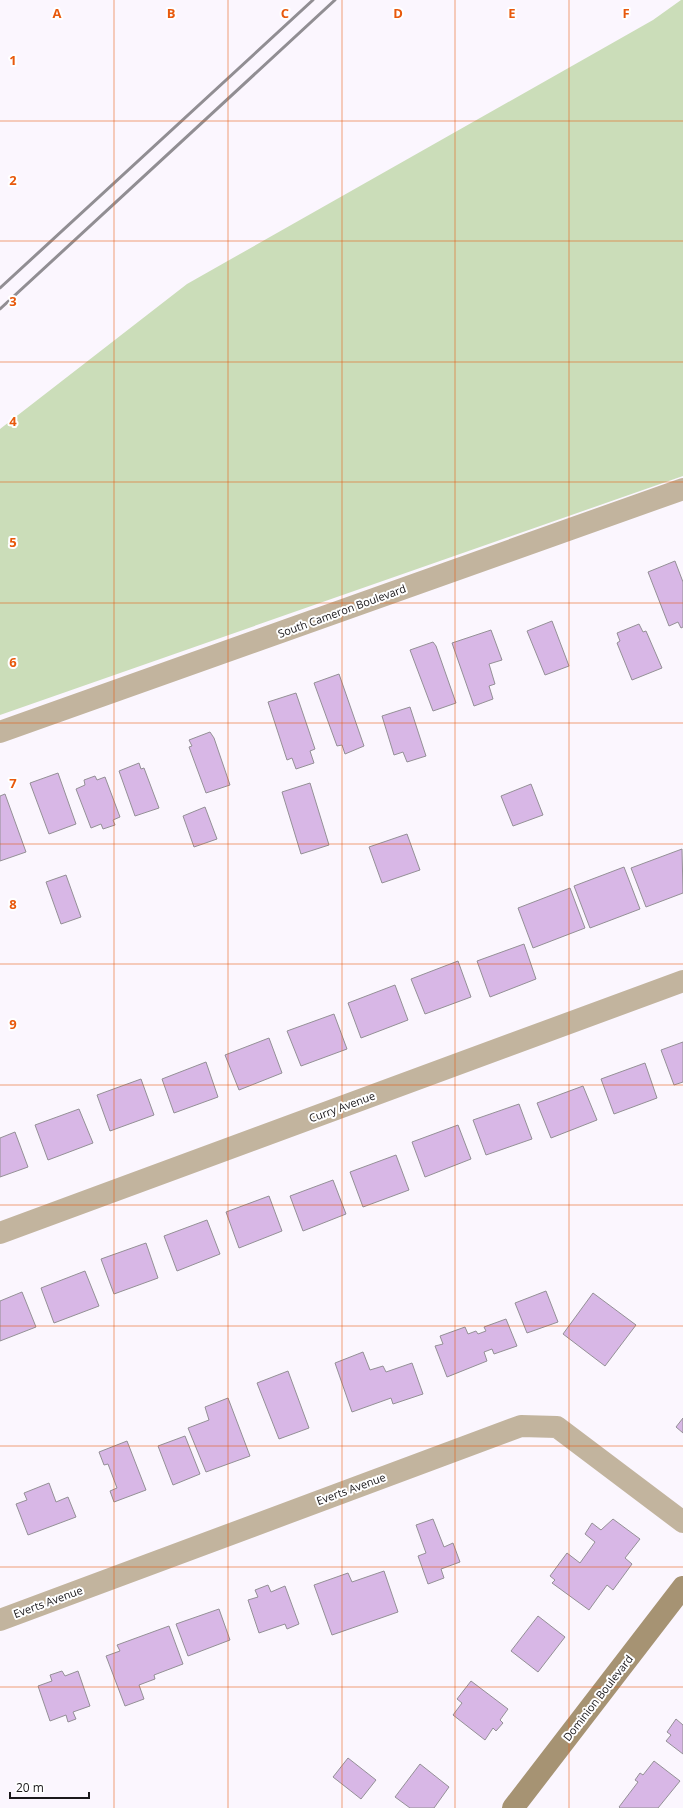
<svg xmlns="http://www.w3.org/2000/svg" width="683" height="1808" viewBox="0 0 683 1808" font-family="'Open Sans',sans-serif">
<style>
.green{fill:#cbddb9}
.building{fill:#d8b7e6;stroke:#949096}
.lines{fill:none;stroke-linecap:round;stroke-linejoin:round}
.street{stroke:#c2b49e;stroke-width:22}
.secondary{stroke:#a69373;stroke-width:22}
.rail{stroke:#918e93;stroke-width:3}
.grid{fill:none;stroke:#e8590c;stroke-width:1;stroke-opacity:0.55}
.labels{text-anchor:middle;stroke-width:4;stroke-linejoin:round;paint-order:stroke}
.street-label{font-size:11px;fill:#1a181b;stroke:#fff}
.grid-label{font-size:13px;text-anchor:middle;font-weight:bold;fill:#e8590c;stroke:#fff;stroke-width:4;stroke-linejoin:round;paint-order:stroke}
</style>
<rect width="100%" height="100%" fill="#fbf6fe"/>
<path class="green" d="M681 0H683V476L0 715V429L187 284 653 20Z"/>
<path class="building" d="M675 561 683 582V627L681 628 678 622 669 626 648 572Z
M552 621 569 666 545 675 527 631Z
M639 624 643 632 646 631 662 668 632 680 617 643 620 641 617 633Z
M491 630 502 660 489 664 495 684 489 686 493 699 474 706 452 643Z
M433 642 436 646 456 703 433 711 410 650Z
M339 674 364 746 345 754 342 745 337 746 314 683Z
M296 693 315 749 310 751 314 763 296 769 292 758 287 760 268 702Z
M410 707 426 756 407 762 403 752 394 755 382 716Z
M210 732 214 738 230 785 206 793 189 747 192 746 189 740Z
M139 763 141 769 144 768 159 808 135 816 119 771Z
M58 773 76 824 49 834 30 783Z
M95 776 97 780 105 777 120 817 113 820 115 825 103 829 101 824 91 828 76 789 85 785 84 780Z
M310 783 329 845 301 854 282 792Z
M531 784 543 815 513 826 501 796Z
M5 794 26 852 0 861V796Z
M205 807 217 839 194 847 183 816Z
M407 834 420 870 382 883 369 847Z
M682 849 683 893 646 907 631 868Z
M624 867 640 909 590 928 574 886Z
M66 875 81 917 61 924 46 882Z
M570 888 585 928 533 948 518 908Z
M524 944 536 979 490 997 477 961Z
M458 961 471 997 425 1014 411 979Z
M395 985 408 1020 361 1038 348 1003Z
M334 1014 347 1049 301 1066 287 1031Z
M269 1038 282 1073 239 1090 225 1055Z
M683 1042V1082L674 1085 661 1050Z
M206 1062 218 1097 174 1113 162 1079Z
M645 1063 657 1098 614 1114 601 1079Z
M141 1079 154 1115 110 1131 97 1095Z
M583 1086 597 1120 551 1138 537 1103Z
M519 1104 532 1139 486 1155 473 1120Z
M79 1109 93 1143 48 1160 35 1125Z
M458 1125 471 1159 425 1177 412 1142Z
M15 1132 28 1167 0 1177V1138Z
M396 1155 409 1190 363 1207 350 1172Z
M333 1180 346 1214 303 1231 290 1196Z
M269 1196 282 1231 239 1248 226 1212Z
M207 1220 220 1254 177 1271 164 1236Z
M146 1243 158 1278 114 1294 101 1259Z
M85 1271 99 1306 54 1323 41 1288Z
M546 1291 558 1322 527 1333 515 1303Z
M22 1292 36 1327 0 1341V1301Z
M593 1293 636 1325 605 1366 563 1334Z
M506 1319 517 1346 494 1354 492 1349 484 1352 487 1361 447 1377 435 1346 443 1344 440 1336 465 1327 468 1334 476 1331 478 1334 486 1331 484 1327Z
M363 1352 370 1370 383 1366 386 1372 412 1363 423 1394 393 1404 391 1398 352 1412 335 1363Z
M288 1371 309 1428 279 1439 257 1383Z
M228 1398 250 1456 206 1472 188 1428 209 1420 205 1407Z
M683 1418V1433L676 1427Z
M185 1436 200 1474 173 1485 158 1446Z
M127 1441 146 1490 114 1502 110 1491 117 1488 108 1464 104 1465 99 1452Z
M49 1483 56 1502 68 1497 76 1517 28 1535 16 1504 27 1500 24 1493Z
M433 1519 444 1547 453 1543 460 1562 441 1569 444 1578 428 1584 418 1556 426 1553 416 1525Z
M613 1519 640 1539 625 1558 632 1564 613 1590 607 1585 589 1610 552 1583 555 1580 550 1576 567 1553 580 1563 595 1542 585 1534 592 1523 601 1530Z
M384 1571 398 1612 332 1635 314 1585 348 1573 352 1582Z
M268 1585 271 1592 285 1586 299 1624 287 1629 285 1624 259 1633 248 1600 258 1597 255 1590Z
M219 1609 230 1640 188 1656 176 1624Z
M538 1616 565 1637 538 1672 511 1651Z
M169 1626 183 1664 154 1675 155 1679 139 1685 144 1699 125 1706 106 1656 120 1651 117 1645Z
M62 1671 65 1676 78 1671 90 1706 73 1712 76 1719 68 1722 66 1715 50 1721 38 1686 52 1681 50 1675Z
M471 1681 508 1709 500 1720 503 1723 496 1731 493 1728 485 1740 453 1715 462 1703 457 1699Z
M676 1719 683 1725V1754L666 1741 671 1735 667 1732Z
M348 1758 376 1780 361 1799 333 1777Z
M654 1761 680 1781 658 1808H620L619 1807 638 1782 635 1780 640 1773 643 1775Z
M420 1764 449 1787 434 1808H410L395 1797Z"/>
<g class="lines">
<path class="street" d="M0 732 683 489
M0 1233 683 981
M0 1620 521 1426 557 1427 683 1522"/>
<path class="secondary" d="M513 1808 683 1587"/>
<path class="rail" d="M0 288 313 0
M0 309 335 0"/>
</g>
<path class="grid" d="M114 0V1808M228 0V1808M342 0V1808M455 0V1808M569 0V1808M0 121H683M0 241H683M0 362H683M0 482H683M0 603H683M0 723H683M0 844H683M0 964H683M0 1085H683M0 1205H683M0 1326H683M0 1446H683M0 1567H683M0 1687H683"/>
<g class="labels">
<g class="street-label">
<text transform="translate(342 611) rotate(-20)" y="4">South Cameron Boulevard</text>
<text transform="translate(342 1107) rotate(-20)" y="4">Curry Avenue</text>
<text transform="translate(351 1489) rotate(-20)" y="4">Everts Avenue</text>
<text transform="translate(48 1602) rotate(-20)" y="4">Everts Avenue</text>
<text transform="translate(598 1698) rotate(-52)" y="4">Dominion Boulevard</text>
</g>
</g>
<g class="grid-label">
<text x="57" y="18">A</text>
<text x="171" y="18">B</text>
<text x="285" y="18">C</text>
<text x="398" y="18">D</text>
<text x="512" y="18">E</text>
<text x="626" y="18">F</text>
<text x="13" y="65">1</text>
<text x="13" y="185">2</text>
<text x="13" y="306">3</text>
<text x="13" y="426">4</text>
<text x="13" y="547">5</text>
<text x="13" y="667">6</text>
<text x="13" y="788">7</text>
<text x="13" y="909">8</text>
<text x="13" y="1029">9</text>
</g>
<path d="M10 1792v6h79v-6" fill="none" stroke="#1a181b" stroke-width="2"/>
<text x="16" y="1792" font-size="12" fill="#1a181b" stroke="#ffffff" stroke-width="3" paint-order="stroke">20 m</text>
</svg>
